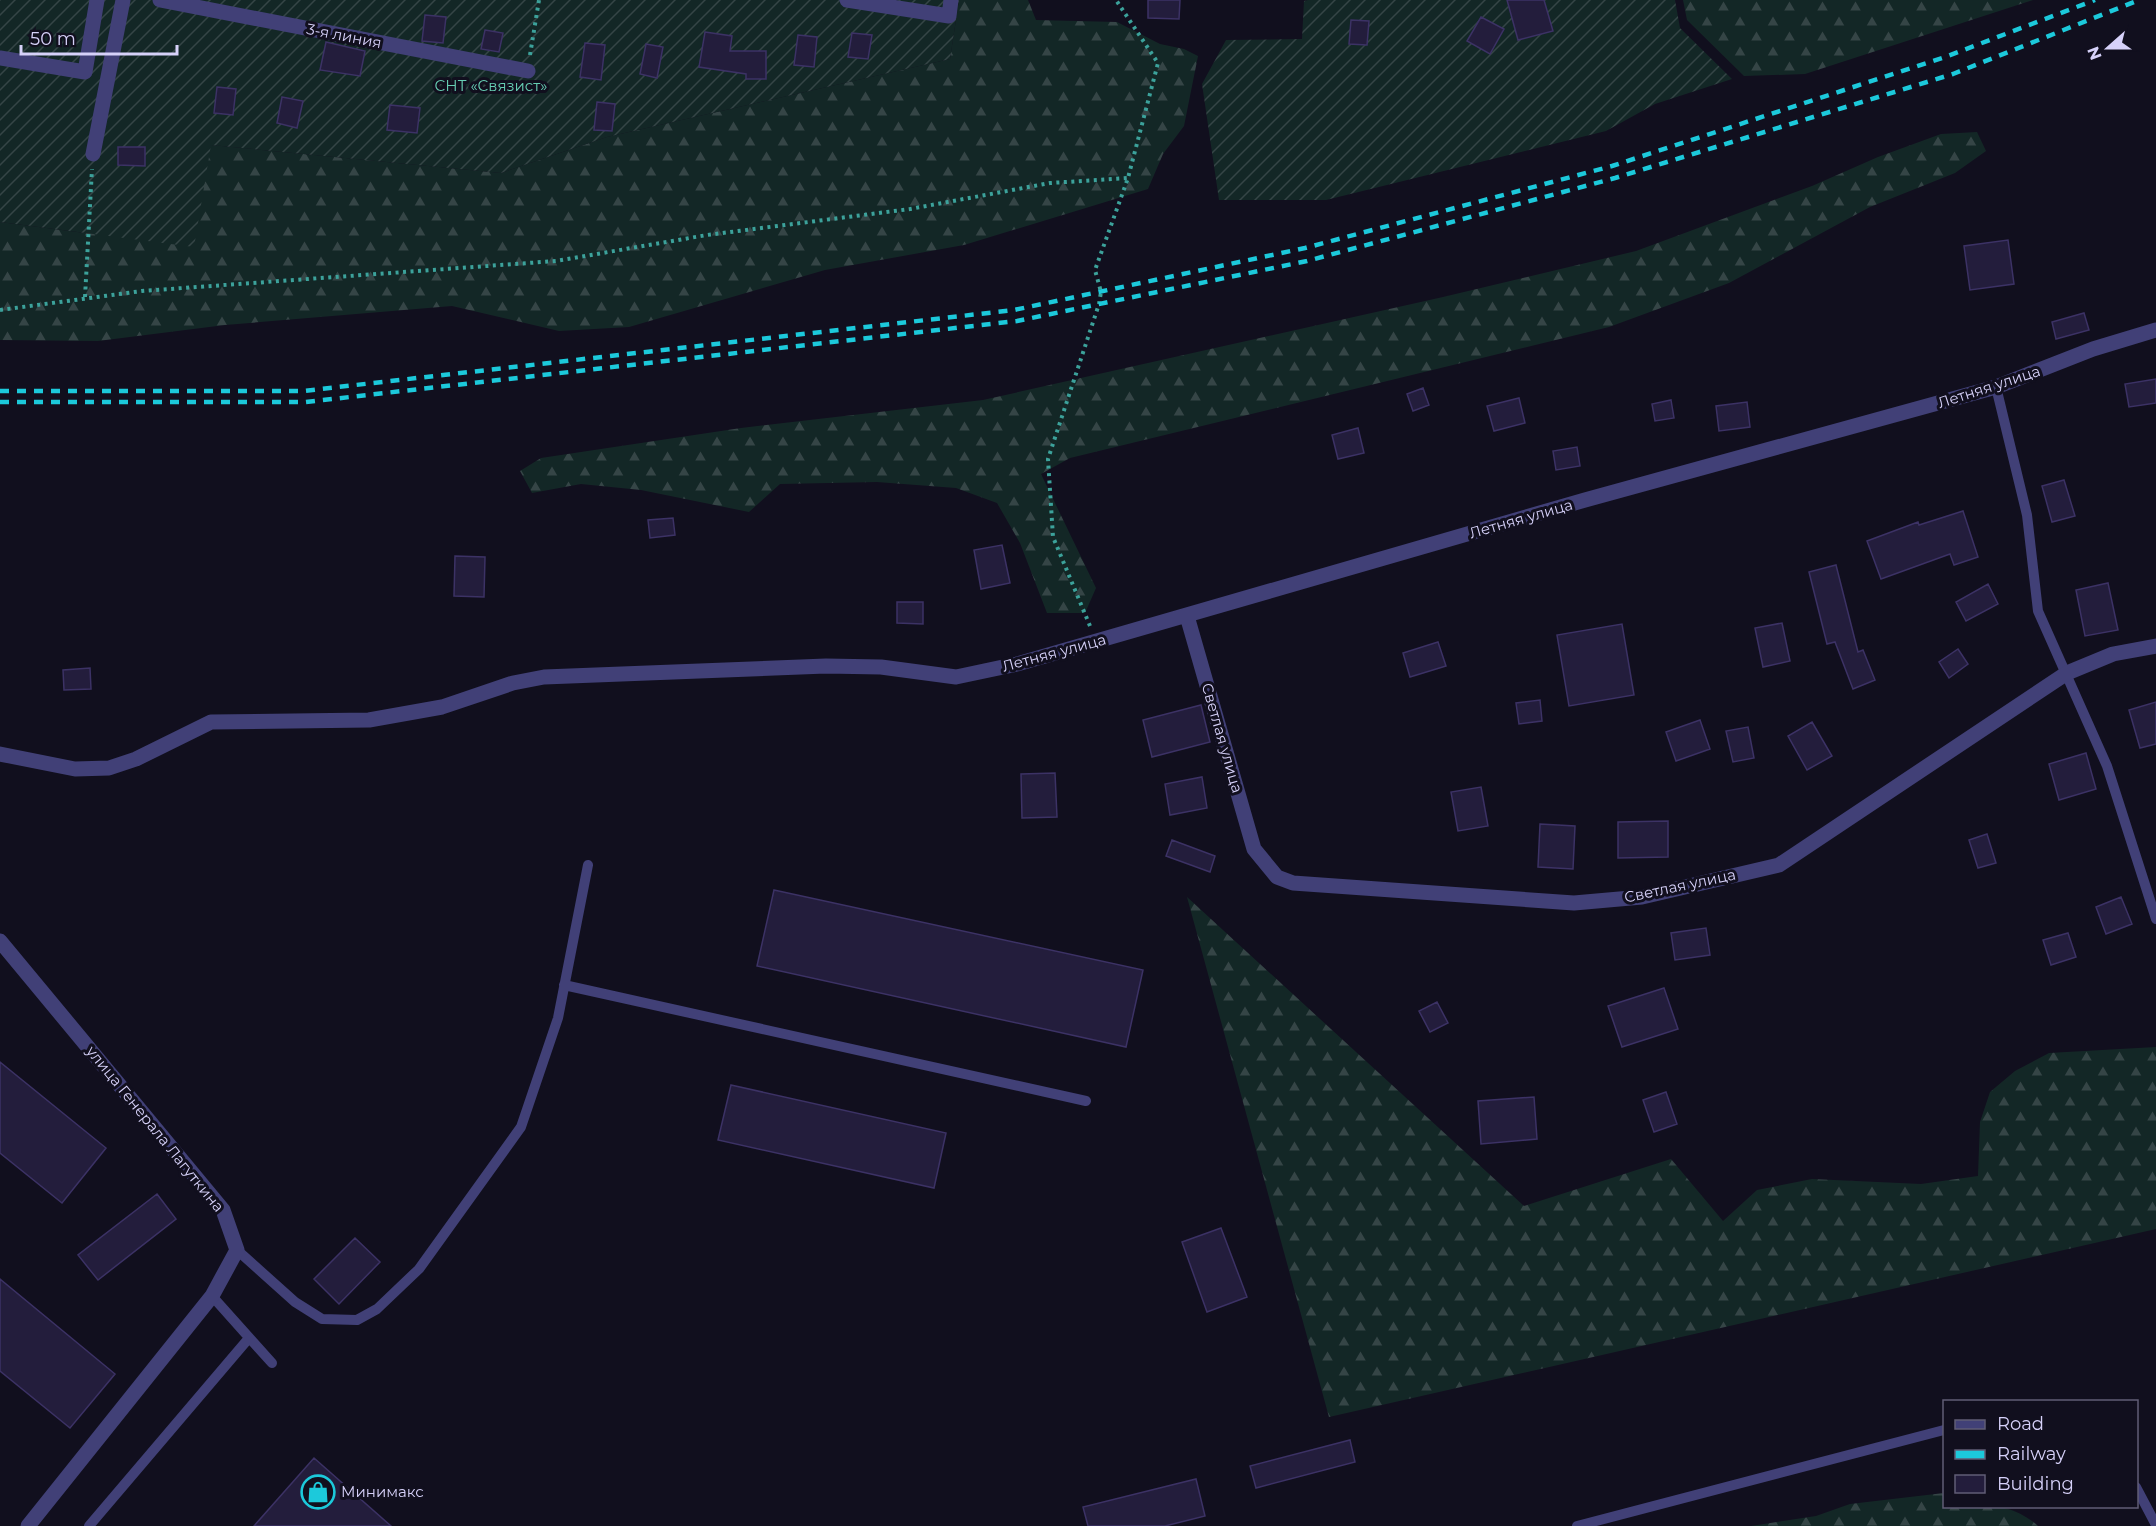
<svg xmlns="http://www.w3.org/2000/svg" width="2156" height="1526" viewBox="0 0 2156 1526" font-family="Montserrat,sans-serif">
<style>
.forest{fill:url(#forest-firs)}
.garden{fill:url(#garden-furrows)}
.building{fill:#231d3c;stroke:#3c3265;stroke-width:1.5}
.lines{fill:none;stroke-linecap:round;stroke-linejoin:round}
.path{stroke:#3ca29b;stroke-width:4;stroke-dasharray:3 4.5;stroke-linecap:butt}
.service{stroke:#414077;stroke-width:10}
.minor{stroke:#414077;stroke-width:15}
.rail{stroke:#1cc9db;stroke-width:4.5;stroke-dasharray:9 8;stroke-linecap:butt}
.labels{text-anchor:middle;stroke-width:6;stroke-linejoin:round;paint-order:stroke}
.street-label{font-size:15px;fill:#d6d1f9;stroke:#110f1e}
.park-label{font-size:15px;fill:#67cfb4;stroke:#110f1e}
.poi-label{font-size:15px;fill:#d6d1f9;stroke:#110f1e;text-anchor:start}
</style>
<defs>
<pattern id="forest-firs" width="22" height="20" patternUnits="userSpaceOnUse" patternTransform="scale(1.5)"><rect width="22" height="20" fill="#132726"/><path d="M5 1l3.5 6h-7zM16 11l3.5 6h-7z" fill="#354546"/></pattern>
<pattern id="garden-furrows" width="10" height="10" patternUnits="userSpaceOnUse" patternTransform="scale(1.5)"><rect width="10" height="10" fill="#132726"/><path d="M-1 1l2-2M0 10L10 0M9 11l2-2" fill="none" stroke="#354546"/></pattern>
</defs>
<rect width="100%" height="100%" fill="#110f1e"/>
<path class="forest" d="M959 0H1028L1036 20 1117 22 1160 44 1184 49 1198 56 1184 126 1163 154 1148 189 964 245 825 270 629 327 559 331 452 306 225 325 98 341 0 340V222L85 233 211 145 501 173 607 137 950 59Z
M1683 0H2033L1805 74 1744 76 1687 20Z
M1977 132 1986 151 1955 173 1870 207 1729 283 1609 327 1070 458 1041 474 1096 588 1085 613H1047L1020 543 997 503 956 488 877 482 780 484 749 512 641 490 581 484 532 493 520 471 541 458 741 428 983 400 1443 297 1636 251 1812 186 1878 157 1941 134Z
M1187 897 1524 1206 1671 1159 1723 1221 1757 1190 1812 1179 1921 1184 1978 1176 1980 1122 1990 1092 2015 1071 2049 1053 2156 1047V1229L1329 1417Z
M1944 1493V1506C1982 1506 2009 1500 2038 1526H1751L1816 1516 1850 1504Z"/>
<path class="garden" d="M0 0H959L950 59 607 137 501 173 211 145 194 247 0 222Z
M1308 0H1675L1680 28 1732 79 1655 104 1606 131 1326 200H1219L1202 84 1226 40 1302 39 1304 1Z"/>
<path class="building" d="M1148 0H1180L1179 19 1148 18Z
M1507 0H1544L1553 31 1518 40Z
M425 15 446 17 443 43 422 41Z
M1481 17 1504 29 1490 54 1467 41Z
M1351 20 1369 21 1367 45 1349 44Z
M485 30 503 33 499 52 481 49Z
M705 32 732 36 730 51H766V79H746V74L699 67Z
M852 33 872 35 868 59 848 57Z
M798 35 817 37 814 67 794 65Z
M326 42 365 51 360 76 320 70Z
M585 43 605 45 601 80 580 77Z
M646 44 663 47 657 78 640 74Z
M217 87 236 89 233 115 214 113Z
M282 97 303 101 297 128 277 123Z
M597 102 615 104 612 131 594 130Z
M390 105 420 108 417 133 387 130Z
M118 147H145V166L118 165Z
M2008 240 2014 284 1970 290 1964 246Z
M2084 313 2089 330 2056 339 2052 322Z
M2156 379V403L2129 407 2125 384Z
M1423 388 1429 405 1413 411 1407 394Z
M1519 398 1525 423 1494 431 1487 406Z
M1671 400 1674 418 1655 421 1652 404Z
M1747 402 1750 427 1719 431 1716 406Z
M1358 428 1364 453 1338 459 1332 435Z
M1577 447 1580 466 1556 470 1553 451Z
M2064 480 2075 516 2052 522 2042 486Z
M1963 511 1978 557 1954 565 1950 554 1881 579 1867 541 1918 522 1919 525Z
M673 518 675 535 650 538 648 520Z
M1002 545 1010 583 981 589 974 550Z
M455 556 485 557 484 597 454 596Z
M1836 565 1858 652 1863 650 1875 680 1853 689 1835 642 1827 644 1809 572Z
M2108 583 2118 630 2085 636 2076 590Z
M1988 584 1998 604 1966 621 1956 602Z
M897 602H923V624L897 623Z
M1782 623 1790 661 1763 667 1755 628Z
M1622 624 1634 695 1569 706 1557 635Z
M1438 642 1446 666 1410 677 1403 653Z
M1958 649 1968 664 1949 678 1939 662Z
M90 668 91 689 64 690 63 670Z
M1540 700 1542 721 1519 724 1516 703Z
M2156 702V744L2140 748 2129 710Z
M1201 705 1210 742 1152 757 1143 720Z
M1700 720 1710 749 1676 761 1666 732Z
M1812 722 1832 756 1807 770 1788 736Z
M1748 727 1754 758 1733 762 1726 731Z
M2086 753 2096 789 2059 800 2049 764Z
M1055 773 1057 817 1022 818 1021 774Z
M1202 777 1207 808 1170 815 1165 784Z
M1481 787 1488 826 1458 831 1451 792Z
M1668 821V857L1618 858V822Z
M1540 824 1575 826 1573 869 1538 867Z
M1987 834 1996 863 1978 868 1969 840Z
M1172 840 1215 856 1210 872 1166 856Z
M774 890 1143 970 1126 1047 757 966Z
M2121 897 2132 924 2106 934 2096 907Z
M1706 928 1710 955 1675 960 1671 933Z
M2068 933 2076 957 2051 965 2043 940Z
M1664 988 1678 1029 1622 1047 1608 1006Z
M1437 1002 1448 1023 1430 1032 1419 1011Z
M0 1062 106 1148 62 1203 0 1153Z
M731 1085 946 1133 934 1188 718 1140Z
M1666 1092 1677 1124 1654 1132 1643 1100Z
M1534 1097 1537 1139 1481 1144 1478 1101Z
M157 1194 176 1219 98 1280 78 1255Z
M1221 1228 1247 1297 1207 1312 1182 1242Z
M355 1238 380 1262 339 1304 314 1279Z
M0 1279 115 1374 70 1428 0 1371Z
M1350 1440 1355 1462 1256 1488 1250 1466Z
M314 1458 391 1526H254Z
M1196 1479 1205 1516 1165 1526H1088L1083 1507Z"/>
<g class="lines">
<path class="path" d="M530 55 539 0
M85 297 92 169
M0 310 142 291 556 261 707 235 910 209 1050 183 1128 178
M1090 626 1053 537 1048 459 1099 304 1101 292 1095 270 1128 178 1158 63 1116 0"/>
<path class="service" d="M1996 387 2027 515 2038 611 2107 766 2156 919
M564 985 1086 1101
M237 1250 295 1302 322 1319 357 1320 377 1309 419 1269 521 1127 558 1018 588 865
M212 1296 272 1363
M2136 1487 2156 1525
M89 1526 249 1338
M1577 1526 1944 1430"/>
<path class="minor" d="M160 0 528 71
M847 0 949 16 951 0
M0 58 85 72 97 0
M93 154 123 0
M1187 616 1254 849 1277 877 1293 883 1574 903 1642 897 1779 865 2067 673 2113 654 2156 646
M0 754 75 769 109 768 136 759 211 722 369 720 442 707 513 683 544 677 826 666 881 667 956 677 1017 664 1585 500 1996 387 2093 349 2156 330
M0 941 223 1210 237 1250 212 1296 28 1526"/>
<path class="rail" d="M0 391H303L1014 310 1305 248 1612 166 1945 57 2095 0
M0 402H306L1017 321 1307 261 1615 178 1953 74 2139 0"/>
</g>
<defs>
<symbol id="shop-ring" viewBox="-11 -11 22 22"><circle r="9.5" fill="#110f1e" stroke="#1cc9db" stroke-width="1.5"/><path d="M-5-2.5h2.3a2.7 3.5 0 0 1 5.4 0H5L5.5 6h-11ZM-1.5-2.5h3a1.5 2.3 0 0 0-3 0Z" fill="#1cc9db"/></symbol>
</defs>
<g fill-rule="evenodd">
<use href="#shop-ring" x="299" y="1473" width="38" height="38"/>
</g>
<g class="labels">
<g class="street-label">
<text transform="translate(344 36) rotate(11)" y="5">3-я линия</text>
<text transform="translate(1989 387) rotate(-18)" y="5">Летняя улица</text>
<text transform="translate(1521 519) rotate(-16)" y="5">Летняя улица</text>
<text transform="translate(1054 653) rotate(-15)" y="5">Летняя улица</text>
<text transform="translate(1222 738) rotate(74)" y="5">Светлая улица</text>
<text transform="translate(1680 886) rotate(-12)" y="5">Светлая улица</text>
<text transform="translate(155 1129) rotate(51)" y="5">улица Генерала Лагуткина</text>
</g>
<g class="park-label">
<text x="491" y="91">СНТ «Связист»</text>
</g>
<g class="poi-label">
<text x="341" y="1497">Минимакс</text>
</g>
</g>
<rect x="1943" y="1400" width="195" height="108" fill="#110f1e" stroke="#605d76" stroke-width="1.5"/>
<rect x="1955" y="1420" width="30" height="9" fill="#414077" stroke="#605d76" stroke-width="1.5"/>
<text x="1997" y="1430" font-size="18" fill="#d6d1f9">Road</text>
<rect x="1955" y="1450" width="30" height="9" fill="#1cc9db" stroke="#605d76" stroke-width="1.5"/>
<text x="1997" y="1460" font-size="18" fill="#d6d1f9">Railway</text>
<rect x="1955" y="1475" width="30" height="18" fill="#231d3c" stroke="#605d76" stroke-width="1.5"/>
<text x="1997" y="1490" font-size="18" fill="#d6d1f9">Building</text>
<g transform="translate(2108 48) rotate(249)" stroke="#110f1e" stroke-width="4.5" paint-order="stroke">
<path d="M0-4.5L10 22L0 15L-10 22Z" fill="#d6d1f9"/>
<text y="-9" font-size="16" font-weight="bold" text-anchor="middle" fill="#d6d1f9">N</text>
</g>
<path d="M21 45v9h156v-9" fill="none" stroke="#d6d1f9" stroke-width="3"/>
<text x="30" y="45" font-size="18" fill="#d6d1f9" stroke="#110f1e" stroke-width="4.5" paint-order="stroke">50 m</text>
</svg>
